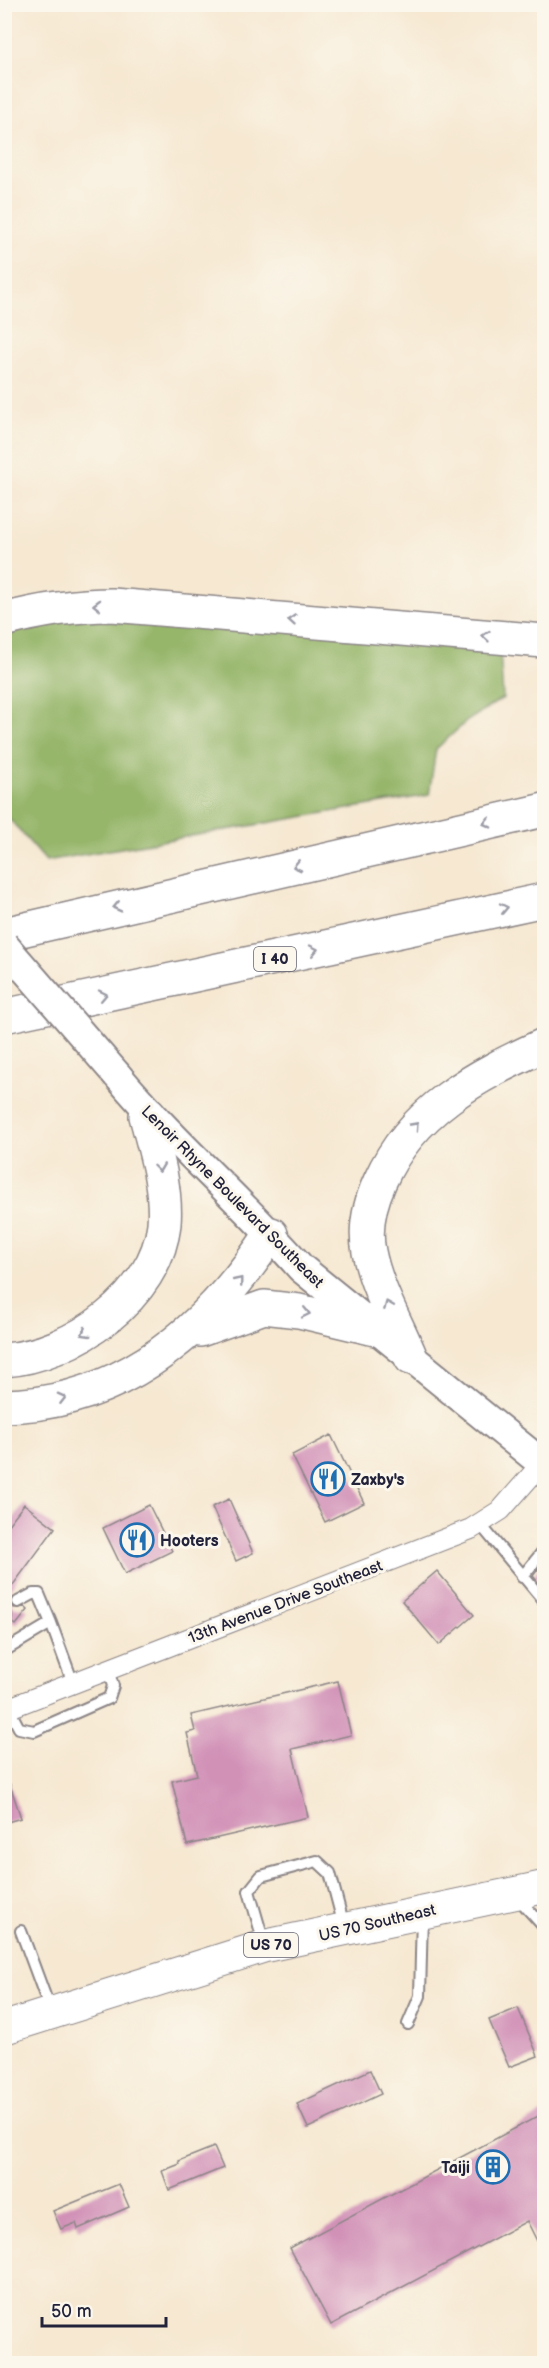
<svg xmlns="http://www.w3.org/2000/svg" width="549" height="2368" viewBox="0 0 549 2368" font-family="'Balsamiq Sans',sans-serif">
<style>
.forest{fill:#96b66a;stroke:#5c6c52;stroke-width:1.5}
.building{fill:#d191b7}
.lines{fill:none;stroke-linecap:round;stroke-linejoin:round}
.service-casing{stroke:#8c8586;stroke-width:14}
.minor-casing{stroke:#8c8586;stroke-width:22}
.secondary-casing{stroke:#8c8586;stroke-width:32}
.primary-casing{stroke:#8c8586;stroke-width:34}
.motorway-casing{stroke:#8c8586;stroke-width:36}
.service{stroke:#fff;stroke-width:10}
.minor{stroke:#fff;stroke-width:20}
.secondary{stroke:#fff;stroke-width:28}
.primary{stroke:#fff;stroke-width:32}
.motorway{stroke:#fff;stroke-width:33}
.secondary-bridge-casing{stroke:#8c8586;stroke-width:32;stroke-linecap:butt}
.secondary-bridge{stroke:#fff;stroke-width:28}
.oneway{stroke:#9c9ca7}
.labels{text-anchor:middle;stroke-width:6;stroke-linejoin:round;paint-order:stroke}
.shield{fill:#fbf7ec;stroke:#636270;stroke-width:1.5}
.shield-label{font-size:15px;font-weight:bold;fill:#22223b}
.street-label{font-size:16px;fill:#22223b;stroke:#fbf7ec}
.poi-label{font-size:16px;font-weight:bold;fill:#22223b;stroke:#fbf7ec;text-anchor:start}
</style>
<rect width="100%" height="100%" fill="#fbf7ec"/>
<filter id="ink" filterUnits="userSpaceOnUse"><feTurbulence type="fractalNoise" baseFrequency=".0167" numOctaves="2"/><feDisplacementMap in="SourceGraphic" scale="12" xChannelSelector="R" yChannelSelector="G"/><feConvolveMatrix kernelMatrix="1 2 1 2 8 2 1 2 1" color-interpolation-filters="sRGB"/></filter>
<filter id="wash" filterUnits="userSpaceOnUse"><feTurbulence type="fractalNoise" baseFrequency=".008" numOctaves="4" result="noise"/><feDisplacementMap in="SourceGraphic" scale="24" xChannelSelector="R" yChannelSelector="G"/><feGaussianBlur stdDeviation="1.35" result="paint"/><feColorMatrix in="noise" values="0 0 0 0 0 0 0 0 0 0 0 0 0 0 0 0 0 1.4 0 .05"/><feComposite in="paint" operator="in"/></filter>
<g filter="url(#wash)">
<rect width="100%" height="100%" fill="#f6e8d1"/>
<path class="forest" d="M112 605 500 648 503 698 467 721 436 749 429 795 46 861 5 814 4 621Z"/>
<g id="blocks">
<path class="building" d="M331 1435 364 1503 325 1522 292 1455Z
M229 1499 253 1553 236 1561 212 1507Z
M24 1504 55 1528 7 1593 12 1597 11 1602 14 1608 25 1607 28 1610 16 1625 12 1622V1613L4 1610V1530Z
M149 1505 172 1551 125 1574 103 1528Z
M544 1561V1589L533 1576Z
M437 1571 474 1615 439 1645 402 1601Z
M338 1681 351 1735 292 1749 308 1817 187 1845 172 1781 197 1775 187 1733 195 1731 191 1715Z
M4 1776H7L21 1818 4 1823Z
M518 2008 538 2056 509 2067 489 2020Z
M370 2070 381 2094 308 2128 297 2104Z
M544 2113V2255L527 2221 331 2325 290 2248Z
M214 2147 223 2168 169 2190 162 2171 180 2164 179 2161Z
M119 2184 129 2207 78 2229 76 2223 61 2229 53 2211Z"/>
</g>
</g>
<g filter="url(#ink)">
<use href="#blocks" fill-opacity="0" stroke="#8c8586" stroke-width="1.5"/>
<g class="lines">
<defs>
<path id="service" d="M480 1524 544 1601
M522 1577 544 1550
M18 1602 33 1594H39L51 1623
M4 1622 6 1617
M4 1651 51 1623 73 1683
M9 1709 19 1728 34 1731 109 1698 113 1686 108 1670
M518 1898 544 1927
M21 1931 51 2012
M264 1943 249 1891 261 1876 317 1861 330 1873 344 1926
M408 2024 420 1996 422 1914"/>
<path id="minor" d="M4 1710 471 1529 501 1510 544 1461"/>
<path id="secondary" d="M117 1075C174 1143 242 1201 301 1268L544 1465"/>
<path id="primary" d="M4 2028 265 1946 544 1887"/>
<path id="motorway" d="M4 620C41 610 74 605 112 605L544 641
M4 934 544 810
M4 1016 544 900
M200 1330 264 1307 299 1311 375 1329
M411 1358C397 1324 376 1288 369 1252 364 1227 370 1203 380 1181 412 1109 476 1076 544 1045
M4 1360C72 1356 157 1296 164 1224 167 1188 155 1150 146 1116L149 1114
M4 1406C123 1404 209 1328 271 1234"/>
</defs>
<use href="#service" class="service-casing"/>
<use href="#minor" class="minor-casing"/>
<use href="#secondary" class="secondary-casing"/>
<use href="#primary" class="primary-casing"/>
<use href="#motorway" class="motorway-casing"/>
<use href="#service" class="service"/>
<use href="#minor" class="minor"/>
<use href="#secondary" class="secondary"/>
<use href="#primary" class="primary"/>
<use href="#motorway" class="motorway"/>
<defs>
<path id="secondary-bridge" d="M4 945 117 1075"/>
</defs>
<use href="#secondary-bridge" class="secondary-bridge-casing"/>
<use href="#secondary-bridge" class="secondary-bridge"/>
</g>
<defs><path id="oneway-chevron" d="M-2-3.5L2.5 0L-2 3.5" fill="none" stroke-width="1.6" stroke-linecap="round" stroke-linejoin="round" transform="scale(1.5)"/></defs>
<g class="oneway">
<use href="#oneway-chevron" transform="translate(97 605) rotate(-179)"/>
<use href="#oneway-chevron" transform="translate(292 620) rotate(-175)"/>
<use href="#oneway-chevron" transform="translate(486 636) rotate(-175)"/>
<use href="#oneway-chevron" transform="translate(487 823) rotate(167)"/>
<use href="#oneway-chevron" transform="translate(297 866) rotate(167)"/>
<use href="#oneway-chevron" transform="translate(117 907) rotate(167)"/>
<use href="#oneway-chevron" transform="translate(504 908) rotate(-12)"/>
<use href="#oneway-chevron" transform="translate(314 950) rotate(-12)"/>
<use href="#oneway-chevron" transform="translate(103 995) rotate(-12)"/>
<use href="#oneway-chevron" transform="translate(415 1126) rotate(-48)"/>
<use href="#oneway-chevron" transform="translate(159 1168) rotate(82)"/>
<use href="#oneway-chevron" transform="translate(239 1281) rotate(-51)"/>
<use href="#oneway-chevron" transform="translate(388 1305) rotate(-113)"/>
<use href="#oneway-chevron" transform="translate(306 1313) rotate(12)"/>
<use href="#oneway-chevron" transform="translate(85 1333) rotate(149)"/>
<use href="#oneway-chevron" transform="translate(62 1398) rotate(-14)"/>
</g>
</g>
<defs>
<symbol id="restaurant-ring" viewBox="-11 -11 22 22"><circle r="9.5" fill="#fbf7ec" stroke="#1f6fb2" stroke-width="1.5"/><path d="M-5-6h1v4h1v-4h1v4h1v-4h1v5L-1.5 .5V6h-2V.5L-5-1ZM5-6V6H3V1.5H1.5Q1.5-4 5-6Z" fill="#1f6fb2"/></symbol>
<symbol id="building-ring" viewBox="-11 -11 22 22"><circle r="9.5" fill="#fbf7ec" stroke="#1f6fb2" stroke-width="1.5"/><path d="M-4-6H4V6H1V3H-1V6H-4ZM-2.5-4.3h1.7v1.8h-1.7ZM.8-4.3h1.7v1.8H.8ZM-2.5-1h1.7V.8h-1.7ZM.8-1h1.7V.8H.8Z" fill="#1f6fb2"/></symbol>
</defs>
<g fill-rule="evenodd">
<use href="#restaurant-ring" x="309" y="1460" width="38" height="38"/>
<use href="#restaurant-ring" x="118" y="1521" width="38" height="38"/>
<use href="#building-ring" x="474" y="2148" width="38" height="38"/>
</g>
<g class="labels">
<g class="shield">
<rect x="254" y="947" width="42" height="24" rx="4.5"/>
<rect x="244" y="1933" width="54" height="24" rx="4.5"/>
</g>
<g class="shield-label">
<text x="275" y="964">I 40</text>
<text x="271" y="1950">US 70</text>
</g>
<g class="street-label">
<text transform="translate(233 1196) rotate(45)" y="6">Lenoir Rhyne Boulevard Southeast</text>
<text transform="translate(285 1601) rotate(-21)" y="6">13th Avenue Drive Southeast</text>
<text transform="translate(377 1922) rotate(-13)" y="6">US 70 Southeast</text>
</g>
<g class="poi-label">
<text x="351" y="1485">Zaxby's</text>
<text x="160" y="1546">Hooters</text>
<text x="470" y="2173" text-anchor="end">Taiji</text>
</g>
</g>
<rect width="549" height="2368" fill="none" stroke="#fbf7ec" stroke-width="24"/>
<path d="M42 2317v9h124v-9" fill="none" stroke="#22223b" stroke-width="3"/>
<text x="51" y="2317" font-size="18" fill="#22223b" stroke="#fbf7ec" stroke-width="4.5" paint-order="stroke">50 m</text>
</svg>
